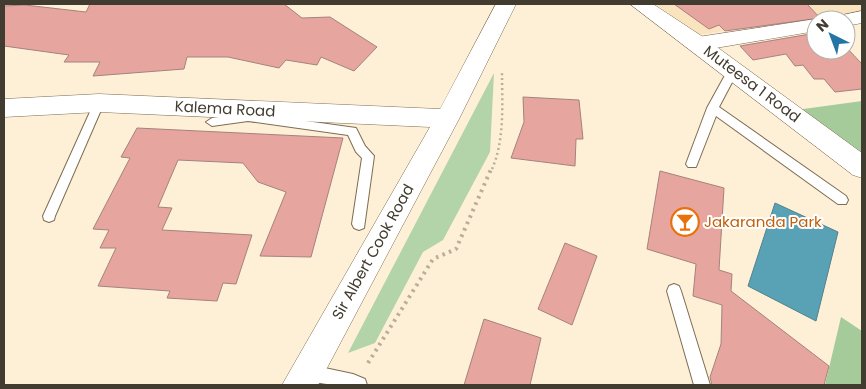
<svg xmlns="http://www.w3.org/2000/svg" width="866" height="389" viewBox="0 0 866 389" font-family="Poppins,sans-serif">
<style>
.built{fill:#fae4bf}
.green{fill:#b3d3a9}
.forest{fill:#a6cb9a}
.water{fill:#59a1b5;stroke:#52828d}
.building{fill:#e6a59e;stroke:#a5827e}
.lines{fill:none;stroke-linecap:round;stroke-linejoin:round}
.lane-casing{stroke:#7d6d52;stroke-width:2}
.street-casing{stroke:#7d6d52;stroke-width:1}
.secondary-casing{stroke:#7d6d52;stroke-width:1}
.path-far1{stroke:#baae9a;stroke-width:2.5;stroke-dasharray:2 3;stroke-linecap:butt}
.path{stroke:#baae9a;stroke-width:4;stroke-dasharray:2.5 4.5;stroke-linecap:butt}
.lane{fill:#fff;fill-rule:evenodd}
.street{fill:#fff;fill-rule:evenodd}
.secondary{fill:#fff;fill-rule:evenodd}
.labels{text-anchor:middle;stroke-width:4;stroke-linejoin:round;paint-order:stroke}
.street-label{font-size:15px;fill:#423b2f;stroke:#fff}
.food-label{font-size:15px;fill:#c56008;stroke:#fff;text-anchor:start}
</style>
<rect width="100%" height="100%" fill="#feefd7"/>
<path class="built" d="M656 4H862V11L697 35Z"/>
<path class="green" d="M494 73 490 152 443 240 423 252 375 343 348 353Z"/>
<path class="forest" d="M862 101V158L796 110Z
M841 317 862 331V385H825Z"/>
<path class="water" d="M775 203 838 232 816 321 748 286Z"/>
<path class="building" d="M90 4H284L302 18 330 17 377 47 354 71 321 57 317 65 286 60 279 68 228 57H187L184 69 93 76 100 62H64L69 55 4 46V6L25 5 86 12Z
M674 4H807L820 18 725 31 719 25 709 29Z
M816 33V50H846V47L862 64V89L835 92 824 79H814L803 65 795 66 786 54 753 60 740 46Z
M523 97 579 100 583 139H576L575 166 511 158 524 122Z
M137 128 343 138 311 257 260 256 286 192 258 182 243 163 178 160 158 207 172 208 162 230 252 235 236 284 223 283 217 301 167 298 170 291 98 286 116 248H100L109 230 93 229 130 158 121 157Z
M660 171 724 188 719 270 732 274 731 291 829 366 824 385H712L710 377 721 344 722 305 693 296 696 264 647 249Z
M565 243 597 256 572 325 538 309Z
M484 319 541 338 530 385H464Z"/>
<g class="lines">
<defs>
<path id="lane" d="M733 67 738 71 719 107 846 196 848 200 846 204H838L716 116 696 167H688L686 164 707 108 729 68Z
M99 99 104 103 55 216 54 220 49 222 44 220 43 216 94 103Z
M248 113 356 128 365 146 374 156 364 228 359 230 354 228 352 224 362 158 356 152 348 135 248 121 212 126 206 122 212 118Z
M674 284 679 286 681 291 710 385H694L667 291 669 286Z
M306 364 353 374 365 379 367 385C345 386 321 386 301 377L298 372 301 367Z"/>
<path id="street" d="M862 11V23L846 26V20H835L838 16Z
M816 19 820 20H816V31L698 51 691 49 688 44 691 39 698 37Z"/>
<path id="secondary" d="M496 4H516L459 119 318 385H282L430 127 99 112 4 117V99L99 94 440 109Z
M630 4H653L706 39 862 153V178L853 175Z"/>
</defs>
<use href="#lane" class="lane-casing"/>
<use href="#street" class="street-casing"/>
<use href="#secondary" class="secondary-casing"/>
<path class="path-far1" d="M492 169C505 140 502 103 502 72"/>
<path class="path" d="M368 363 433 259 456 249 492 167"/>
<use href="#lane" class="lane"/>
<use href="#street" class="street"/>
<use href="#secondary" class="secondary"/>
</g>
<defs>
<symbol id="bar-ring" viewBox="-11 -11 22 22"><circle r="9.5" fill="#fff" stroke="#e8710a" stroke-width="1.5"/><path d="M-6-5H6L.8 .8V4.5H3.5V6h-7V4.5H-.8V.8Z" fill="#e8710a"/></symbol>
</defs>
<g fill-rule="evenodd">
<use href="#bar-ring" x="669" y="206" width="32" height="32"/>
</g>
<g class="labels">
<g class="street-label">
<text transform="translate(752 84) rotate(37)" y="5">Muteesa 1 Road</text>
<text transform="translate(225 109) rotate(3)" y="5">Kalema Road</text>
<text transform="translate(373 252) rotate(-61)" y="5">Sir Albert Cook Road</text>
</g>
<g class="food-label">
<text x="704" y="227">Jakaranda Park</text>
</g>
</g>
<rect width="866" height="389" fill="none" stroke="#423b2f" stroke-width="10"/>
<g transform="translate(831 35) rotate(318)"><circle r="24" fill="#ffffff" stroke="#b3b1ac"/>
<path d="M0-4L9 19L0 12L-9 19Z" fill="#2475a6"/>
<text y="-8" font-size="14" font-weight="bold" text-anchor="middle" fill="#423b2f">N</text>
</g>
</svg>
